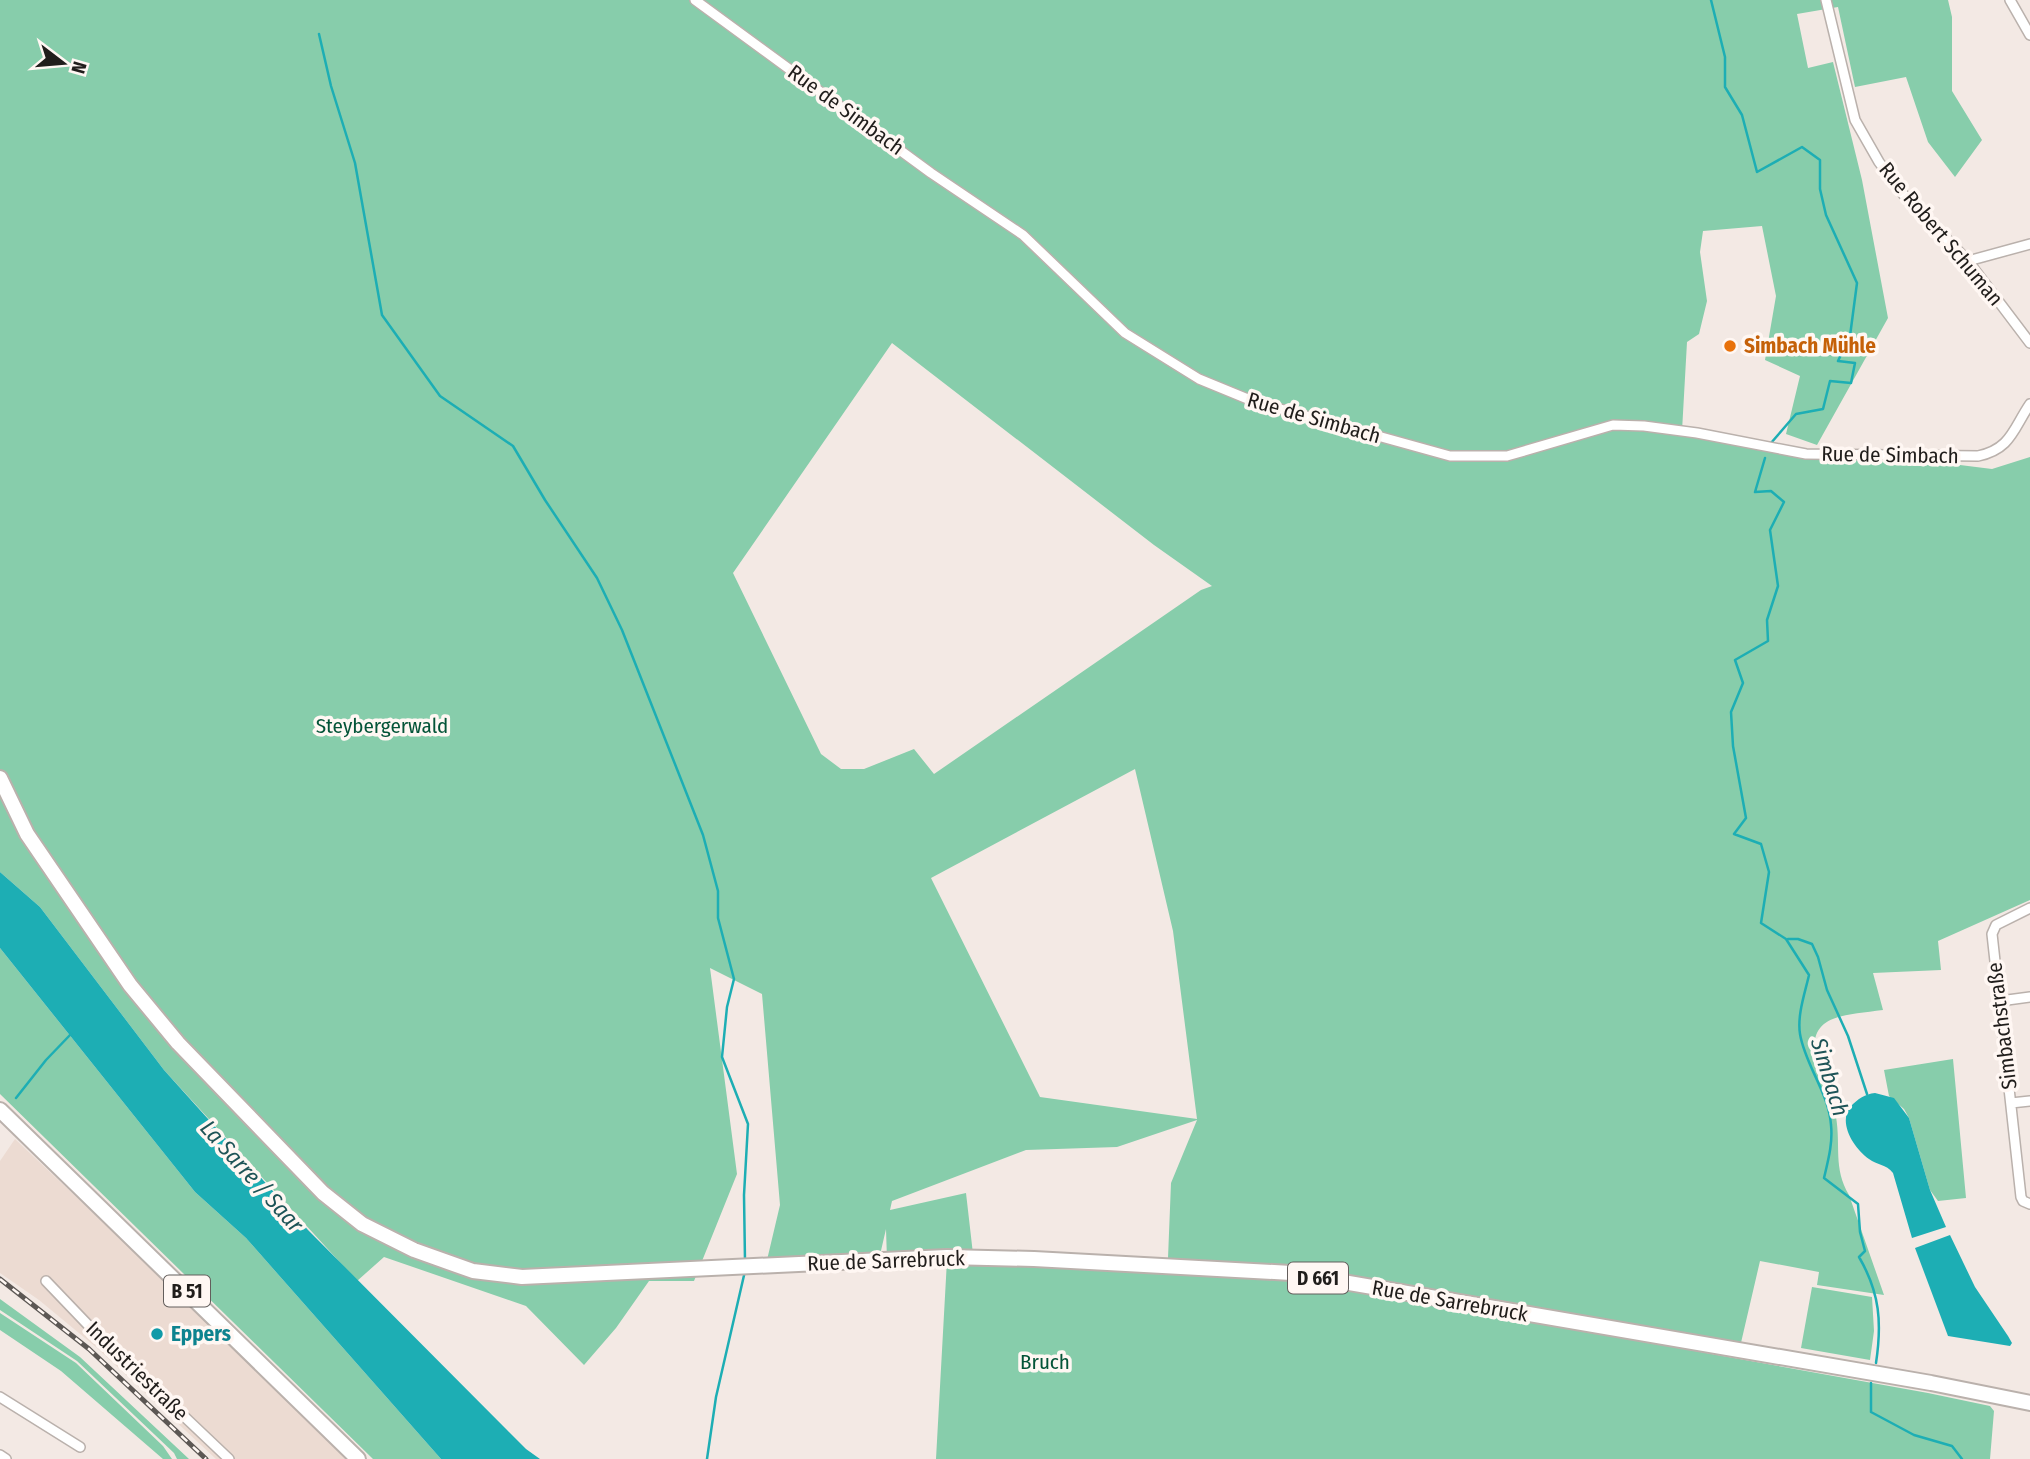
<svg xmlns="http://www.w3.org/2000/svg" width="2030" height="1459" viewBox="0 0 2030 1459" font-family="'Fira Sans Condensed',sans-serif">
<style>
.built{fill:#ecdbd2}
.green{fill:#87cdab;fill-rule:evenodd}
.water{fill:#1daeb4}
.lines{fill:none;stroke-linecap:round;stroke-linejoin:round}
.stream{stroke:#1daeb4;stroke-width:2.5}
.street-casing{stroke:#bab1ac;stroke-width:12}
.primary-casing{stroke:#bab1ac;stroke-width:18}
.street{stroke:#fff;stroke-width:9}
.primary{stroke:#fff;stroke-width:14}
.rail-casing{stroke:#5c5754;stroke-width:5}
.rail{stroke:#fff7f3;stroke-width:2.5;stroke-dasharray:8;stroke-linecap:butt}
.food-dot{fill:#e8710a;stroke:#fff7f3;stroke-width:2.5}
.culture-dot{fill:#0f9aa8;stroke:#fff7f3;stroke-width:2.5}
.labels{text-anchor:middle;stroke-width:7;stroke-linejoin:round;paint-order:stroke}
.shield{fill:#fff7f3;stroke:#635e5c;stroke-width:2}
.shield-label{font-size:19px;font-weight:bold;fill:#201d1b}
.street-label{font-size:21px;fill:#201d1b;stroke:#fff7f3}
.food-label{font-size:21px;font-weight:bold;fill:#c56008;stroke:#fff7f3;text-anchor:start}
.park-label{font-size:21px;fill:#045438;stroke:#fff7f3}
.culture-label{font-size:21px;font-weight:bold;fill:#0d838f;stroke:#fff7f3;text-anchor:start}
.water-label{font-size:23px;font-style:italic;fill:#1e5457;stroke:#fff7f3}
</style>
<rect width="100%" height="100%" fill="#f3e9e4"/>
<path class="built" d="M15 1139 143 1260 348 1459H216L97 1348 39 1300 0 1273V1161Z"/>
<path class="green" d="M0 0H1948L1952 17V91L1982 140 1955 177 1928 142 1906 77 1855 87 1838 7 1797 14 1808 68 1833 62 1862 180 1888 318 1817 445 1786 434 1800 376 1765 360 1776 296 1762 226 1703 231 1700 252 1707 301 1699 334 1687 342 1682 431 1768 449 1872 454 1992 469 2030 457V900L1938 941 1941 970 1873 973 1883 1010C1839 1016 1801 1014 1819 1072 1823 1087 1833 1101 1836 1117 1841 1146 1833 1168 1849 1195L1884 1295 1817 1285 1819 1272 1760 1261 1740 1347 1291 1269 1168 1258 1171 1183 1197 1120 1117 1147 1026 1150 892 1201 890 1210 966 1193 973 1254 887 1260 886 1229 880 1255 767 1260 780 1205 762 994 710 968 737 1174 694 1281H649L616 1328 584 1365 526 1306 384 1257 357 1281 164 1070 40 907 0 872ZM892 343 1154 545 1212 586 1201 590 934 774 914 749 864 769H841L821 754 733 573ZM1135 769 1173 931 1197 1119 1040 1097 931 878Z
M0 948 195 1192 246 1238 441 1459H373L0 1094Z
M1953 1059 1966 1198 1938 1201 1930 1190 1909 1118 1904 1109 1889 1096 1884 1070Z
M947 1260 1289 1278 1928 1393 1990 1406 1994 1411 1990 1459H936Z
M1812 1287 1872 1297 1874 1331 1870 1360 1801 1348Z
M0 1299 80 1357 189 1459H177L174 1453 77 1361 0 1310Z
M0 1313 76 1363 163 1446 172 1459H163L61 1371 0 1330Z"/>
<path class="water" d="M0 872 40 907 164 1070 308 1230 526 1449 540 1459H441L246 1238 195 1192 0 948Z
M1875 1093 1894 1098 1909 1118 1930 1190 1946 1227 1912 1238 1893 1173C1886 1164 1877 1165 1869 1159 1854 1149 1837 1122 1851 1106 1858 1099 1865 1094 1875 1093Z
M1950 1235 1975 1287 2008 1336 2012 1343 2010 1346 1948 1336 1915 1248Z"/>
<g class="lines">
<path class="stream" d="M1711 0 1725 57V87L1742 115 1757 172 1802 147 1820 160V189L1826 215 1857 283 1850 336 1838 361 1855 363 1851 383 1830 381 1823 409 1796 414 1771 443
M319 34 331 86 355 163 382 315 440 396 513 446 545 500 597 578 622 630 703 835 718 891V918L734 979 727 1007 722 1057 748 1124 744 1195 745 1261
M1765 458 1755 492 1771 491 1784 502 1770 530 1778 586 1767 620 1768 641 1735 660 1743 683 1731 712 1733 746 1746 818 1734 834 1761 844 1769 872 1761 923 1786 939 1809 975C1805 993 1797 1015 1800 1034 1805 1065 1829 1093 1831 1125 1833 1143 1828 1161 1824 1178L1858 1204 1860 1232 1865 1251 1859 1257C1880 1293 1882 1323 1876 1363
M1788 939H1798L1812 944 1818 957 1827 990 1848 1036 1867 1094
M16 1098 46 1060 71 1034
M1871 1383V1412L1914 1435 1952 1446 1962 1459
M707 1459 716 1397 745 1271"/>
<defs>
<path id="street" d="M695 0 931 173 1023 235 1125 333 1199 379 1255 402 1450 456H1507L1613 425 1644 426 1697 433 1806 454 1978 456C2011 449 2013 429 2030 404
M1826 0 1855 120 1879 162 1903 194 1968 261 2030 343
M2010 0 2030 35
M1968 261 2030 244
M2030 908 1996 925 1992 934 2021 1197 2023 1201 2030 1204
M2000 1001 2030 997
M2011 1103 2030 1101
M46 1281 91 1328 229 1459
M0 1397 80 1447
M0 1455 6 1459"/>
<path id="primary" d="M0 778 27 834 130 985 178 1043 323 1193 362 1224 414 1250 473 1271 522 1277 947 1257 1034 1259 1291 1273 1931 1383 2030 1403
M0 1110 358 1459"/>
</defs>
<use href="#street" class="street-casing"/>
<use href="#primary" class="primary-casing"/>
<use href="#street" class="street"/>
<use href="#primary" class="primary"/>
<defs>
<path id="rail" d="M0 1279 89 1349 206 1459"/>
</defs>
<use href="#rail" class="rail-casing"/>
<use href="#rail" class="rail"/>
</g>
<circle class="food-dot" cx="1730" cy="346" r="7"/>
<circle class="culture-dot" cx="157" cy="1334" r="7"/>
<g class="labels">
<g class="shield">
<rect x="1288" y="1262.5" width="60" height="31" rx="5"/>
<rect x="164" y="1275.5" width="46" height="31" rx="5"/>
</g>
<g class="shield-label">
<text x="1318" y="1285">D 661</text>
<text x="187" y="1298">B 51</text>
</g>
<g class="street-label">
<text transform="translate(846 110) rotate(36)" y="7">Rue de Simbach</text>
<text transform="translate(1941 234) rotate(50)" y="7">Rue Robert Schuman</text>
<text transform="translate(1314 418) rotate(16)" y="7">Rue de Simbach</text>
<text transform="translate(1890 455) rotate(1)" y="7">Rue de Simbach</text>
<text transform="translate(2002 1026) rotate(-97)" y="7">Simbachstraße</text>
<text transform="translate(886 1261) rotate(-2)" y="7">Rue de Sarrebruck</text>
<text transform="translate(1450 1301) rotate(10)" y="7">Rue de Sarrebruck</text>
<text transform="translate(137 1371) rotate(44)" y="7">Industriestraße</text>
</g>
<g class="food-label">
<text x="1744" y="353">Simbach Mühle</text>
</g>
<g class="park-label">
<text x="382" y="733">Steybergerwald</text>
<text x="1045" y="1369">Bruch</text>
</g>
<g class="culture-label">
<text x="171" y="1341">Eppers</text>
</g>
<g class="water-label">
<text transform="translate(1830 1077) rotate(73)" y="8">Simbach</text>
<text transform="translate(252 1176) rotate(48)" y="8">La Sarre / Saar</text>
</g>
</g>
<g transform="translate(63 63) rotate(106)" stroke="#fff7f3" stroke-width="5" paint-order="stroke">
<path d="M0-5L12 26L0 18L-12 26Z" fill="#201d1b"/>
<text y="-10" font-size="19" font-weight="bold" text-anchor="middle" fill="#201d1b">N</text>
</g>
</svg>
